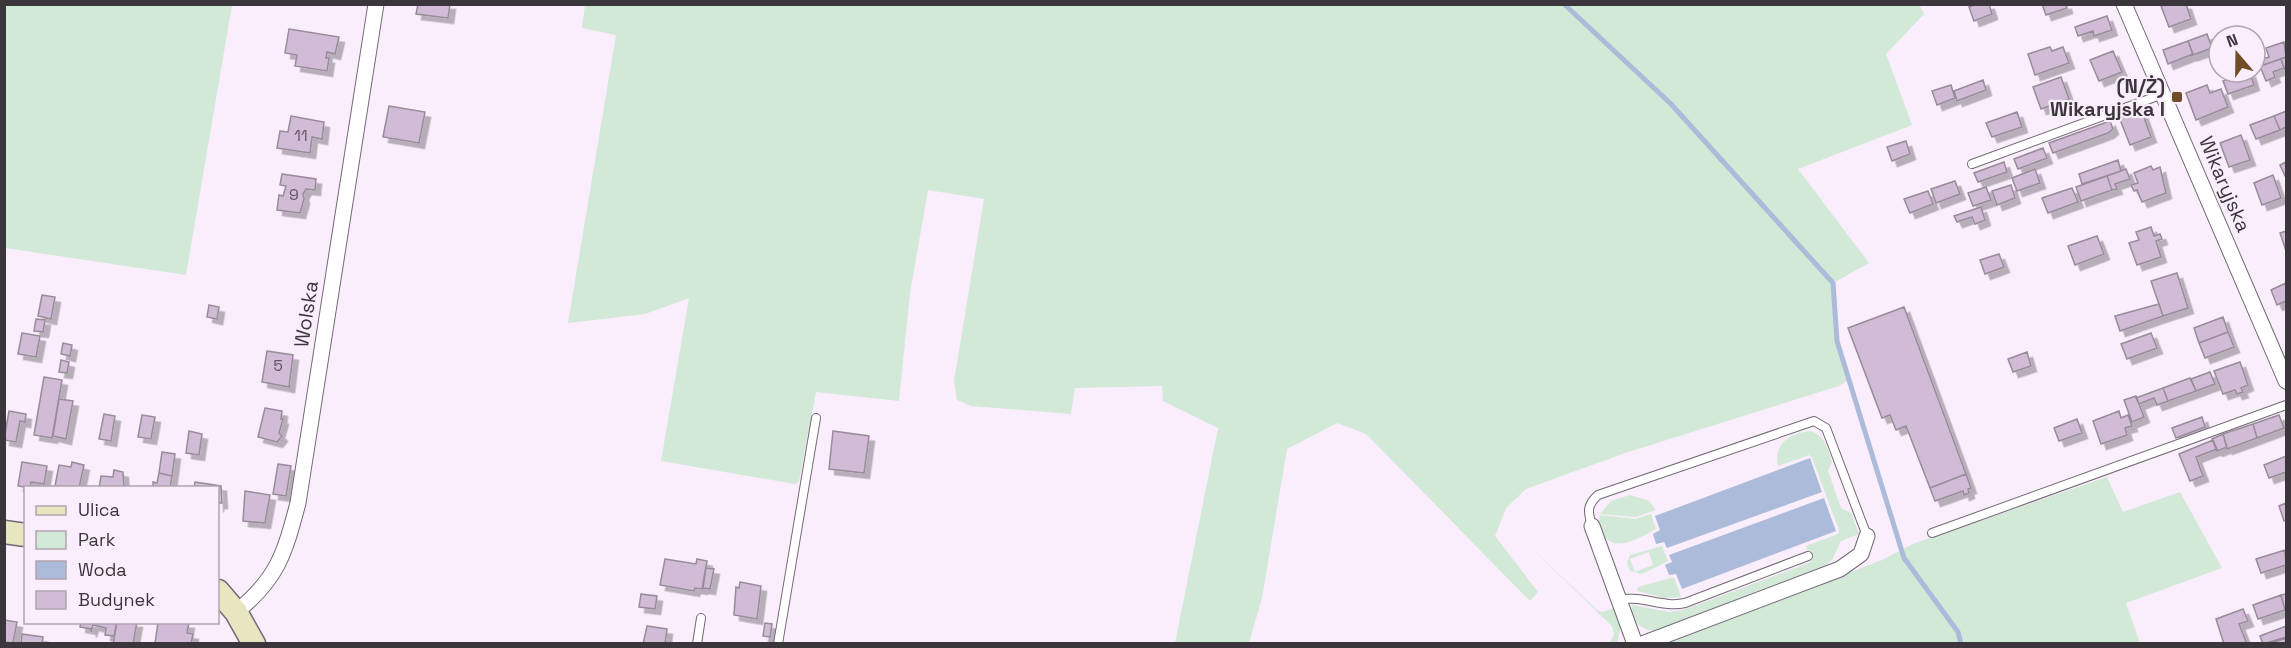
<svg xmlns="http://www.w3.org/2000/svg" width="2291" height="648" viewBox="0 0 2291 648" font-family="'Space Grotesk',sans-serif">
<style>
.green{fill:#d2e9d8;fill-rule:evenodd}
.water{fill:#acbbd9}
.lines{fill:none;stroke-linecap:round;stroke-linejoin:round}
.stream{stroke:#acbbd9;stroke-width:5}
.building{fill:#d2bbd6;stroke:#978c99;stroke-width:1.5;filter:url(#shadow)}
.lane-casing{stroke:#736875;stroke-width:10}
.street-casing{stroke:#736875;stroke-width:17}
.secondary-casing{stroke:#736875;stroke-width:25}
.lane{stroke:#fff;stroke-width:8}
.street{stroke:#fff;stroke-width:15}
.secondary{stroke:#e8e5c1;stroke-width:22}
.poi-dot{fill:#714d27;stroke:#faedfc;stroke-width:2}
.labels{text-anchor:middle;stroke-width:4.5;stroke-linejoin:round;paint-order:stroke}
.number-label{font-size:16px;fill:#615762}
.poi-label{font-size:20px;font-weight:bold;fill:#3b363c;stroke:#faedfc;text-anchor:end}
.street-label{font-size:20px;fill:#3b363c;stroke:#faedfc}
</style>
<defs>
<filter id="shadow"><feDropShadow dx="5.5" dy="5.5" stdDeviation="0" flood-color="#0004"/></filter>
</defs>
<rect width="100%" height="100%" fill="#faedfc"/>
<path class="green" d="M1919 4 1924 14 1886 54 1912 125 1798 169 1869 263 1833 283 1837 341 1850 379 1839 386 1625 453 1526 489 1506 508 1495 536 1538 592 1530 601 1366 434 1337 423 1287 449 1262 598 1249 643H1175L1218 428 1163 401 1162 386 1075 388 1071 414 971 406 957 400 954 381 984 199 928 190 910 293 899 401 816 392 799 481 795 484 661 461 689 298 645 314 568 323 616 35 582 28 585 5Z
M4 5H232L186 275 5 248Z
M1810 431C1825 435 1828 449 1832 462L1828 471 1841 508 1851 513 1859 534 1841 541 1832 560 1819 570 1658 630C1642 632 1635 624 1630 609L1633 605 1669 612 1686 609 1811 562 1806 546 1838 534 1839 530 1812 458 1809 455 1778 466C1773 444 1790 433 1810 431Z
M2107 477 2123 512 2180 492 2222 568 2126 603 2140 643 1661 644 1882 560 1915 543Z
M1630 495 1649 501 1656 510 1636 517 1600 514 1611 501Z
M1651 514 1656 529C1640 537 1615 555 1602 533 1599 527 1598 521 1600 515L1636 519Z
M1526 543 1597 610 1602 612 1614 608 1621 627 1617 643H1610L1614 634 1612 626Z
M1662 546 1668 561 1642 574 1630 571 1627 563 1630 555ZM1649 552 1653 565 1635 572 1630 559Z
M1674 577 1681 597 1664 598 1637 591 1638 587Z"/>
<path class="water" d="M1810 458 1822 492 1667 548 1664 542 1656 544 1653 534 1660 530 1655 516Z
M1824 498 1836 531 1682 589 1676 574 1669 575 1665 565 1672 562 1669 555Z"/>
<g class="lines">
<path class="stream" d="M1564 4 1671 104 1833 283 1837 341 1904 558 1958 632 1961 644"/>
</g>
<path class="building" d="M418 4H450L448 18 416 14Z
M1976 4H1989L1992 14 1974 21 1969 7Z
M2042 4H2066L2067 8 2046 15Z
M2166 4H2186L2191 19 2169 27 2161 6Z
M2107 16 2112 30 2094 36 2093 31 2078 36 2075 27Z
M289 29 339 37 335 54 327 52 326 58H329L327 71 295 66 297 55 285 53Z
M2207 34 2212 48 2193 55 2188 41Z
M2188 41 2193 54 2168 64 2163 50Z
M2284 42 2286 57 2261 66 2259 60 2269 57 2266 48Z
M2050 47 2052 51 2063 47 2069 63 2035 75 2028 54Z
M2113 51 2122 72 2099 81 2090 60Z
M2286 57V69L2285 70 2281 59Z
M2281 59 2284 68 2273 72 2275 77 2266 81 2260 66Z
M2250 72 2254 85 2228 94 2223 81Z
M2061 77 2069 99 2041 109 2033 87Z
M1983 80 1986 90 1957 101 1954 91Z
M1951 85 1955 98 1937 105 1932 91Z
M2207 85 2210 93 2221 89 2228 107 2196 120 2186 93Z
M389 106 425 112 419 143 383 137Z
M2141 109 2151 137 2130 145 2119 117Z
M2286 111V127L2280 130 2274 116Z
M2017 112 2022 127 1992 137 1986 123Z
M291 116 324 122 322 139 312 137 310 153 277 148 280 131 288 132Z
M2274 116 2280 130 2256 139 2250 125Z
M2110 121 2113 129 2108 133 2053 153 2049 143Z
M2241 135 2250 160 2229 167 2220 143Z
M1906 141 1910 154 1892 161 1887 147Z
M2043 148 2047 158 2018 169 2014 159Z
M2118 160 2121 171 2082 184 2079 174Z
M2004 162 2007 172 1978 182 1974 173Z
M2286 162V176H2285L2280 165Z
M2151 166 2153 170 2160 167 2166 193 2142 202 2137 190 2134 191 2131 185 2138 183 2134 173Z
M2035 169 2040 183 2017 191 2012 178Z
M2126 169 2130 179 2115 184 2117 189 2112 190 2107 176Z
M282 174 316 179 315 190 306 189 303 194 304 199 300 213 277 210 279 195 283 196 286 186 280 185Z
M2273 175 2281 198 2262 205 2254 183Z
M2107 176 2112 190 2081 201 2076 187Z
M1955 181 1960 194 1936 203 1931 189Z
M2011 185 2015 198 1997 205 1992 191Z
M1986 187 1991 200 1973 206 1968 193Z
M2072 188 2078 202 2048 213 2042 198Z
M1928 191 1933 204 1910 213 1904 199Z
M1981 207 1985 220 1975 224 1972 217 1957 222 1954 216Z
M2151 227 2154 236 2160 234 2162 239 2156 241 2161 257 2137 265 2129 243 2139 240 2136 232Z
M2286 231V251L2280 233Z
M2097 236 2104 254 2075 265 2068 246Z
M1999 254 2004 267 1985 274 1980 260Z
M2177 273 2188 308 2163 316 2151 281Z
M2286 283V301L2277 305 2271 290Z
M42 295 55 297 51 319 38 316Z
M2159 304 2163 316 2120 331 2115 316Z
M209 305 219 307 217 319 207 317Z
M1904 307 1966 474 1930 488 1906 426 1896 430 1890 415 1882 418 1848 328Z
M2223 317 2228 332 2199 343 2194 328Z
M36 319 45 320 43 332 34 331Z
M2228 332 2234 347 2205 358 2199 343Z
M22 333 40 336 36 357 18 354Z
M2151 333 2157 348 2127 359 2121 344Z
M63 343 72 345 70 356 61 354Z
M267 351 293 355 289 387 262 382Z
M2027 352 2031 366 2013 372 2008 359Z
M61 360 69 362 67 373 59 372Z
M2240 362 2248 385 2241 388 2243 392 2237 394 2235 390 2223 394 2214 371Z
M2210 372 2215 384 2196 391 2191 379Z
M44 377 62 380 52 438 34 435Z
M2190 378 2196 391 2168 401 2163 388Z
M2163 388 2168 401 2157 405 2154 398 2139 404 2136 398Z
M2136 396 2144 417 2132 422 2124 400Z
M59 399 73 401 66 439 53 436Z
M265 408 282 411 281 419H283L279 433 282 436 277 442 258 437Z
M9 411 26 414 25 422 20 421 16 442 4 440Z
M2119 411 2121 418 2128 415 2132 426 2125 428 2127 435 2101 444 2093 421Z
M104 414 115 416 111 441 99 439Z
M142 415 155 417 151 439 138 437Z
M2279 415 2284 428 2257 438 2253 424Z
M2202 417 2205 427 2176 438 2172 428Z
M2077 419 2082 433 2059 441 2054 428Z
M2253 424 2257 438 2227 449 2223 434Z
M189 431 202 434 199 455 186 453Z
M833 431 869 436 864 473 829 469Z
M2223 434 2227 447 2217 451 2212 439Z
M2213 440 2217 449 2196 457 2203 476 2190 481 2179 454Z
M162 452 175 454 172 476 159 473Z
M2286 456V472L2269 478 2264 465Z
M22 462 47 466 44 484 31 482 30 488 18 486Z
M72 462 84 465 79 488 55 486 59 465 71 467Z
M278 464 291 466 286 496 273 494Z
M114 470 123 472 124 488H99L101 476 113 477Z
M159 473 172 476 170 488H153V482L157 483Z
M1966 474 1971 488 1968 489 1969 493 1964 495 1963 491 1935 501 1930 488Z
M195 482 221 486 222 503H218V507V488H194Z
M245 491 270 495 265 523 243 521Z
M2286 503V520L2284 521 2279 506Z
M2285 550 2286 565 2261 573 2256 559Z
M665 559 696 564 697 559 707 561 702 589 695 588 694 591 660 585Z
M706 568 714 569 710 589 703 588Z
M740 582 761 586 757 619 734 615 736 587 739 588Z
M641 594 657 596 655 609 639 607Z
M2286 594V609L2285 610 2281 595Z
M2281 595 2285 610 2258 619 2253 605Z
M2243 609 2248 621 2239 624 2247 644H2224L2216 619Z
M4 620 17 622 13 643 4 642Z
M81 622H117L114 636 105 635 106 628 93 625 91 632V629L80 627Z
M117 622H137L133 644H113Z
M158 622 189 623 187 633 193 634 191 644H155Z
M765 623 772 624 770 637 763 636Z
M647 626 667 629 665 644H643Z
M2286 626V637L2263 644 2260 636Z
M22 634 43 637 42 644H21Z
M2285 638 2286 644H2270Z"/>
<g class="lines">
<defs>
<path id="lane" d="M1972 164 2163 94
M1592 526C1588 512 1586 506 1598 495L1814 421 1826 428 1867 536
M1932 533 2286 405
M1620 600C1642 595 1663 608 1685 603L1808 556
M697 644 701 618
M778 644 816 418"/>
<path id="street" d="M2124 4 2286 381
M1592 526 1635 644
M236 612C278 579 285 552 298 503L376 4
M1642 644 1840 569 1861 554 1867 536"/>
<path id="secondary" d="M4 532 26 535
M218 591 236 612 254 644"/>
</defs>
<use href="#lane" class="lane-casing"/>
<use href="#street" class="street-casing"/>
<use href="#secondary" class="secondary-casing"/>
<use href="#lane" class="lane"/>
<use href="#street" class="street"/>
<use href="#secondary" class="secondary"/>
</g>
<rect class="poi-dot" x="2171" y="91" width="12" height="12" rx="3"/>
<g class="labels">
<g class="number-label">
<text x="301" y="141">11</text>
<text x="294" y="200">9</text>
<text x="278" y="371">5</text>
</g>
<g class="poi-label">
<text x="2165" y="93">(N/Ż)<tspan x="2165" dy="23">Wikaryjska I</tspan></text>
</g>
<g class="street-label">
<text transform="translate(2225 184) rotate(67)" y="7">Wikaryjska</text>
<text transform="translate(306 314) rotate(-81)" y="7">Wolska</text>
</g>
</g>
<rect width="2291" height="648" fill="none" stroke="#3b363c" stroke-width="12"/>
<rect x="24" y="486" width="195" height="138" fill="#faedfc" stroke="#aea4af" stroke-width="1.5"/>
<rect x="36" y="506" width="30" height="9" fill="#e8e5c1" stroke="#aea4af" stroke-width="1.5"/>
<text x="78" y="516" font-size="18" fill="#3b363c">Ulica</text>
<rect x="36" y="531" width="30" height="18" fill="#d2e9d8" stroke="#aea4af" stroke-width="1.5"/>
<text x="78" y="546" font-size="18" fill="#3b363c">Park</text>
<rect x="36" y="561" width="30" height="18" fill="#acbbd9" stroke="#aea4af" stroke-width="1.5"/>
<text x="78" y="576" font-size="18" fill="#3b363c">Woda</text>
<rect x="36" y="591" width="30" height="18" fill="#d2bbd6" stroke="#aea4af" stroke-width="1.5"/>
<text x="78" y="606" font-size="18" fill="#3b363c">Budynek</text>
<g transform="translate(2237 54) rotate(340)"><circle r="28" fill="#faedfc" stroke="#aea4af" stroke-width="1.5"/>
<path d="M0-4.5L10 22L0 15L-10 22Z" fill="#714d27"/>
<text y="-9" font-size="16" font-weight="bold" text-anchor="middle" fill="#3b363c">N</text>
</g>
</svg>
